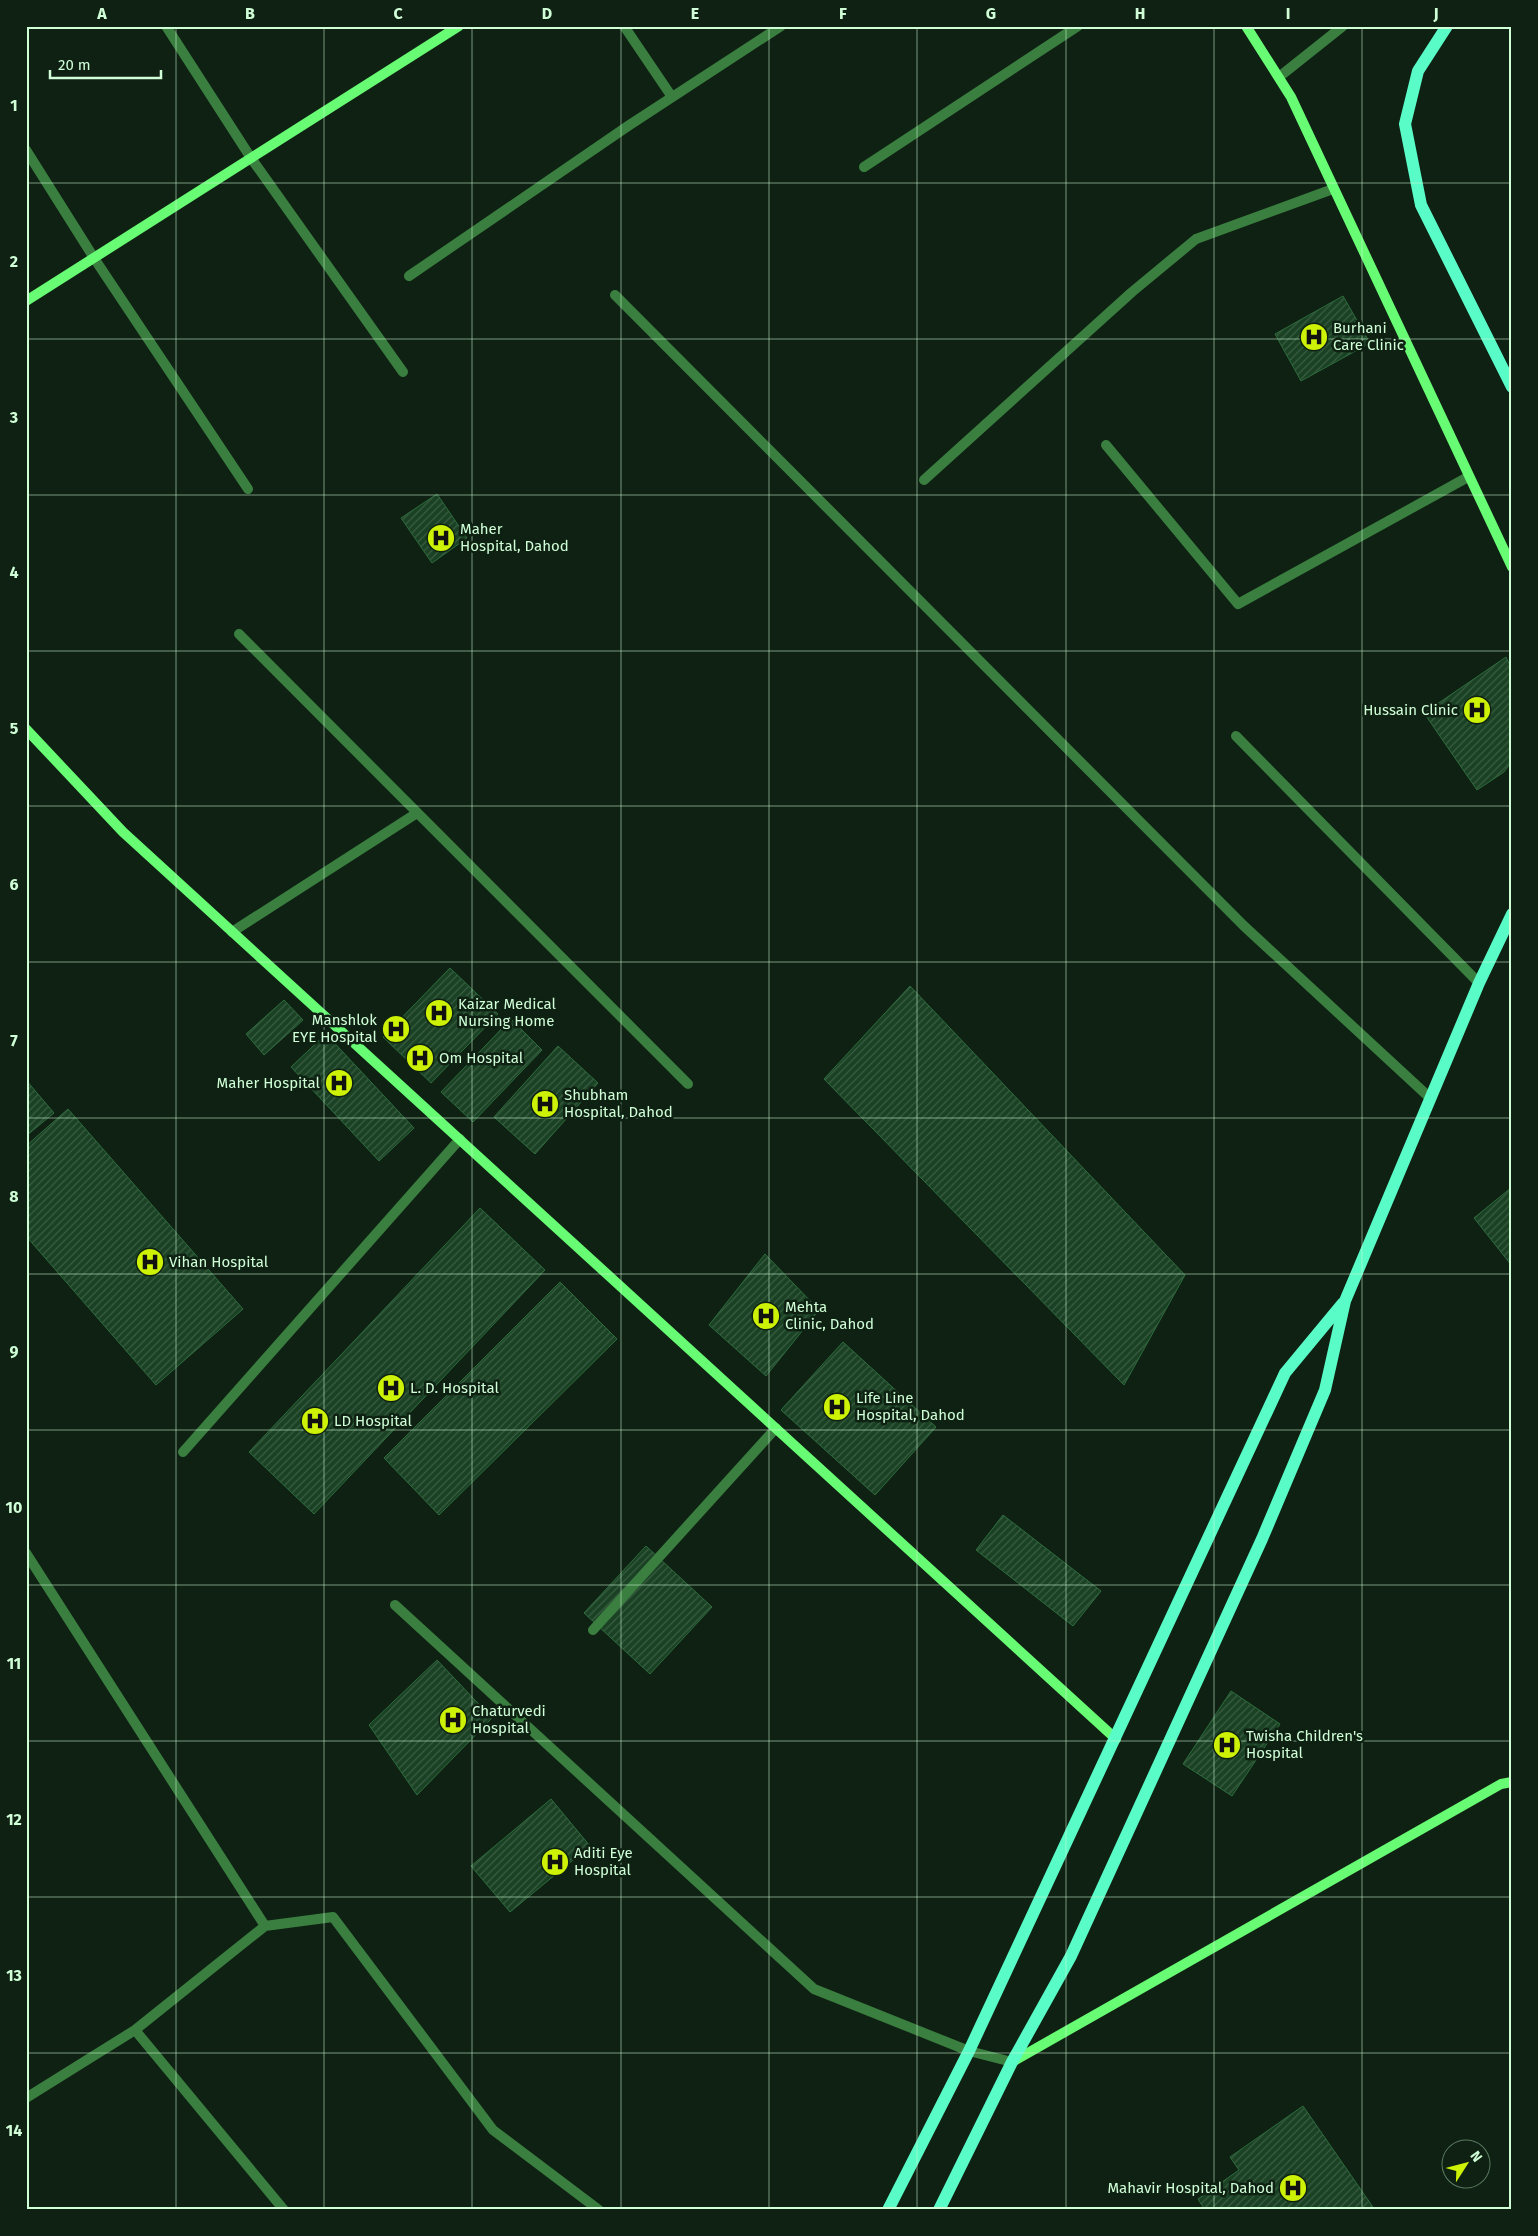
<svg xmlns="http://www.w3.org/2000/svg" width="1538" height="2236" viewBox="0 0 1538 2236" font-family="'Fira Sans',sans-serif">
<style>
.building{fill:url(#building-hatch);stroke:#2d6c3d}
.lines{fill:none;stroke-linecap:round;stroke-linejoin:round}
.street{stroke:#3a7e40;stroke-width:10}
.secondary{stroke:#68fb74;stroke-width:10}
.primary{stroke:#59fbc7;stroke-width:12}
.grid{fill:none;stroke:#cffed7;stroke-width:1;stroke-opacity:0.55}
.labels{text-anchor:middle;stroke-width:5;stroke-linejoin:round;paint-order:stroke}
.poi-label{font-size:15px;fill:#cffed7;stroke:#0e2112;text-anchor:start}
.neatline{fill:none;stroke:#cffed7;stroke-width:2}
.grid-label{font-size:16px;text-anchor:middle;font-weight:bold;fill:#cffed7}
</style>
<defs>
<pattern id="building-hatch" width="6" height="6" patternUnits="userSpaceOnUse" patternTransform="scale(1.25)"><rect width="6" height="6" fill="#1a4124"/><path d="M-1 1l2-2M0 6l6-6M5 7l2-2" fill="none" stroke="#3a5e43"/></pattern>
</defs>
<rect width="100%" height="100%" fill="#0e2112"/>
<path class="building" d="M1343 296 1370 343 1301 381 1275 334Z
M437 494 467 538 432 563 401 518Z
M1506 657 1512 670V761L1504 772 1477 790 1424 713Z
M450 968 498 1014 431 1083 383 1037Z
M910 986 1185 1275 1124 1385 824 1079Z
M284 1000 303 1020 264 1055 246 1034Z
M511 1019 542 1050 473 1122 441 1092Z
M326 1034 414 1128 379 1161 291 1067Z
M558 1046 598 1083 535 1154 494 1117Z
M26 1080 54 1113 26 1136Z
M68 1109 243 1309 156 1385 26 1236V1146Z
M1512 1187V1266L1474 1218Z
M480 1208 545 1270 314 1514 249 1452Z
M765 1254 819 1310 766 1376 709 1325Z
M560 1282 617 1339 439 1515 384 1458Z
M843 1342 936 1427 875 1495 781 1410Z
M1003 1515 1101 1591 1073 1626 976 1550Z
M646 1546 712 1607 650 1674 584 1613Z
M437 1660 492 1718 417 1795 369 1725Z
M1231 1691 1280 1724 1232 1796 1183 1764Z
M551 1799 590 1846 510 1912 471 1866Z
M1303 2106 1375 2210H1205L1198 2199 1239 2170 1230 2157Z"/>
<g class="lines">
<path class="street" d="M166 26 251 158 403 372
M624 26 672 97
M1279 77 1343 26
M26 150 94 258 248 489
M864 167 1078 26
M409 276 628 126 781 26
M615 295 1244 926 1429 1097
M1106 445 1238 604 1468 477
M924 480 1132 292 1196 239 1333 189
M239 634 688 1084
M1236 736 1479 983
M232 932 417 813
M183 1452 460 1139
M26 1553 265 1926
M395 1605 814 1989 969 2051 1012 2062
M593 1630 776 1428
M135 2030 284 2210
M26 2098 135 2030 265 1926 333 1917 493 2130 599 2210"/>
<path class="secondary" d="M1246 26 1291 97 1512 567
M26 301 459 26
M26 729 123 832 1116 1739
M1012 2062 1501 1784 1512 1782"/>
<path class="primary" d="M1447 26 1418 71 1405 124 1421 205 1512 387
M888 2210 969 2051 1285 1373 1343 1303
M939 2210 1012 2062 1071 1956 1262 1539 1325 1390 1345 1301 1479 983 1512 914"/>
</g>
<path class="grid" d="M176 26V2210M324 26V2210M472 26V2210M621 26V2210M769 26V2210M917 26V2210M1066 26V2210M1214 26V2210M1362 26V2210M26 183H1512M26 339H1512M26 495H1512M26 651H1512M26 806H1512M26 962H1512M26 1118H1512M26 1274H1512M26 1430H1512M26 1585H1512M26 1741H1512M26 1897H1512M26 2053H1512"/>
<defs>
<symbol id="hospital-disc" viewBox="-11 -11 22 22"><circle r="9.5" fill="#cdf206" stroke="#0e2112"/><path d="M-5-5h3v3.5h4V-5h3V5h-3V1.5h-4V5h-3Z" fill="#111"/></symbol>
</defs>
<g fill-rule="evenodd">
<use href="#hospital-disc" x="1298" y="321" width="32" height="32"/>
<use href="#hospital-disc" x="425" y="522" width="32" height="32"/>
<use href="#hospital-disc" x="1461" y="694" width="32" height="32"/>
<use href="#hospital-disc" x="423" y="997" width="32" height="32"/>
<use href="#hospital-disc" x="380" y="1013" width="32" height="32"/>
<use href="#hospital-disc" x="404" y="1042" width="32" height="32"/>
<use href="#hospital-disc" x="323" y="1067" width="32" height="32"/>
<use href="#hospital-disc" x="529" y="1088" width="32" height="32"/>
<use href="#hospital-disc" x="134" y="1246" width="32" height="32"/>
<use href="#hospital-disc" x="750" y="1300" width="32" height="32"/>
<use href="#hospital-disc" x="375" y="1372" width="32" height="32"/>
<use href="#hospital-disc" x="821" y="1391" width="32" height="32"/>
<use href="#hospital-disc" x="299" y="1405" width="32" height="32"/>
<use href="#hospital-disc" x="437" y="1704" width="32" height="32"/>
<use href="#hospital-disc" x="1211" y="1729" width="32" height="32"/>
<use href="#hospital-disc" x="539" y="1846" width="32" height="32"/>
<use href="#hospital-disc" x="1277" y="2172" width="32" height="32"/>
</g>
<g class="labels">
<g class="poi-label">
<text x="1333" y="333">Burhani<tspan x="1333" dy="17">Care Clinic</tspan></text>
<text x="460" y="534">Maher<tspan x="460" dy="17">Hospital, Dahod</tspan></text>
<text x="1458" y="715" text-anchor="end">Hussain Clinic</text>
<text x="458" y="1009">Kaizar Medical<tspan x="458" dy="17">Nursing Home</tspan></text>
<text x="377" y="1025" text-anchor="end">Manshlok<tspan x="377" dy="17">EYE Hospital</tspan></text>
<text x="439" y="1063">Om Hospital</text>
<text x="320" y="1088" text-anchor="end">Maher Hospital</text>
<text x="564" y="1100">Shubham<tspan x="564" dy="17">Hospital, Dahod</tspan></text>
<text x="169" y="1267">Vihan Hospital</text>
<text x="785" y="1312">Mehta<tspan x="785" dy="17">Clinic, Dahod</tspan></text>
<text x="410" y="1393">L. D. Hospital</text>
<text x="856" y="1403">Life Line<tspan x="856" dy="17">Hospital, Dahod</tspan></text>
<text x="334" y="1426">LD Hospital</text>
<text x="472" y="1716">Chaturvedi<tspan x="472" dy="17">Hospital</tspan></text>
<text x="1246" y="1741">Twisha Children's<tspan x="1246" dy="17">Hospital</tspan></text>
<text x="574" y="1858">Aditi Eye<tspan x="574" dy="17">Hospital</tspan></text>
<text x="1274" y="2193" text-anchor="end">Mahavir Hospital, Dahod</text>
</g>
</g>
<rect width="1538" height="2236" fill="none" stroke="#0e2112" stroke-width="55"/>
<g transform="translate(1466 2164) rotate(54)"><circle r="24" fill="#0e2112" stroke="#5b7961"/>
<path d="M0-4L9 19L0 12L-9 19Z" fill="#cdf206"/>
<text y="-8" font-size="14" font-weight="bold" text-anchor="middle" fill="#cffed7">N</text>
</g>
<path d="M50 70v8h111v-8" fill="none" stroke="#cffed7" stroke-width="2.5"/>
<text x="58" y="70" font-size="15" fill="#cffed7" stroke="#0e2112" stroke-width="4" paint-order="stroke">20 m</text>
<rect x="28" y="28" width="1482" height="2180" class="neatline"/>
<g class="grid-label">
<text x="102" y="19">A</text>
<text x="250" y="19">B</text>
<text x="398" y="19">C</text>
<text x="547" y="19">D</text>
<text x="695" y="19">E</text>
<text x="843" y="19">F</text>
<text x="991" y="19">G</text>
<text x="1140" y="19">H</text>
<text x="1288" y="19">I</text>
<text x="1436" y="19">J</text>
<text x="14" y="111">1</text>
<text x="14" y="267">2</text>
<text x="14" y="423">3</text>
<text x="14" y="578">4</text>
<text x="14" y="734">5</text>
<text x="14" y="890">6</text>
<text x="14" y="1046">7</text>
<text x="14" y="1202">8</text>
<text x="14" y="1357">9</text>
<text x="14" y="1513">10</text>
<text x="14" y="1669">11</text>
<text x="14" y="1825">12</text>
<text x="14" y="1981">13</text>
<text x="14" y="2136">14</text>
</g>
</svg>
